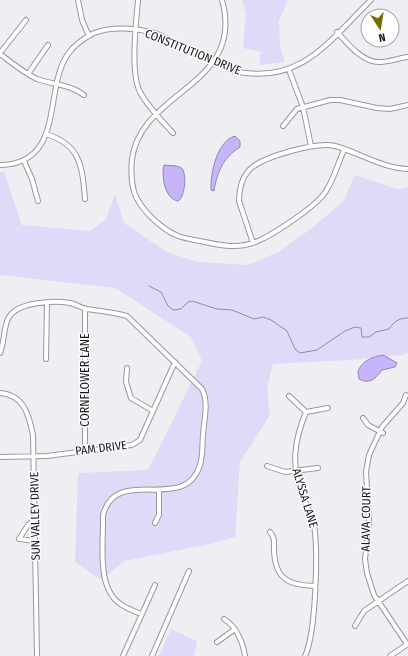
<svg xmlns="http://www.w3.org/2000/svg" width="408" height="656" viewBox="0 0 408 656" font-family="'Fira Sans Condensed',sans-serif">
<style>
.green{fill:#e0d9f7}
.water{fill:#c7b4f9;stroke:#9386b6}
.lines{fill:none;stroke-linecap:round;stroke-linejoin:round}
.stream{stroke:#9386b6;stroke-width:1}
.minor-casing{stroke:#99989c;stroke-width:6}
.minor{stroke:#fff;stroke-width:4}
.labels{text-anchor:middle;stroke-width:3;stroke-linejoin:round;paint-order:stroke}
.street-label{font-size:12px;fill:#1a1a1b;stroke:#fdfcff}
</style>
<rect width="100%" height="100%" fill="#efeff3"/>
<path class="green" d="M242 0H288L279 21 280 46 285 62 259 65 261 52 243 48 246 13Z
M0 172H4L22 225 90 231 106 219 115 194 124 223 167 252 197 262 248 265 278 252 312 228 343 202 355 175 397 189 408 187V352L403 355 350 360 273 364 267 388 270 415 240 462 235 537 210 544 124 561 101 580 75 562 78 473 148 470 202 361 191 337 115 288 0 275Z
M171 629 197 641 194 656H159Z"/>
<path class="water" d="M235 136 240 141V147C223 158 217 172 214 191L211 190C210 174 217 141 235 136Z
M164 165C169 166 175 165 180 167 188 170 185 198 178 201 165 199 161 176 164 165Z
M383 355 397 363 395 367 382 370C376 378 370 385 359 379L358 371C363 360 372 357 383 355Z"/>
<g class="lines">
<path class="stream" d="M149 286 161 292 168 306 173 310 181 309 188 302 192 301 217 309 232 310 254 319 263 317 271 320 287 331 295 349 300 353 317 350 345 331 355 327 361 328 362 337H369L376 332 389 329C394 322 398 318 408 318"/>
<defs>
<path id="minor" d="M78 0 82 20 89 36
M138 0C136 23 130 72 140 92 148 107 161 120 173 133
M222 0C246 86 141 90 132 159 131 169 131 181 134 192 140 209 161 229 178 236 186 239 196 240 205 242 223 246 240 249 258 241 274 234 317 206 326 191 334 179 338 163 344 150
M337 32C348 44 363 63 380 62 389 62 399 58 408 57
M0 53 26 20
M0 54C12 63 24 73 37 79 54 85 69 84 84 95
M289 70 303 107 311 146
M28 74 48 45
M283 126 297 109 330 100H340L377 108 390 109 408 105
M46 134C81 145 82 166 85 199
M24 161 32 179 38 201
M0 165C66 164 43 89 68 54 75 44 84 38 94 33 112 26 136 28 154 33 164 36 173 42 182 46 199 55 217 63 234 71 300 86 329 41 371 0
M253 243 239 201C239 190 241 179 249 170 261 157 318 141 335 146 360 153 382 168 408 169
M0 353C5 341 3 327 9 317 18 302 54 300 70 303 76 304 81 308 87 309 101 311 113 312 127 316L202 389C209 402 204 420 203 435 202 445 203 456 200 465 185 515 116 464 103 515 104 541 96 586 119 603 125 608 134 611 141 614
M46 359 47 303
M127 368 126 382 131 398 153 411
M0 393C24 395 29 415 33 435L37 656
M406 395 403 403 382 427 369 455 366 472 369 521 365 559 367 573 374 595 407 644
M289 396 306 412
M306 412 328 408
M363 418 368 425 383 433
M85 451V309
M0 457 47 456 132 445 140 440 175 362
M267 466 285 472 318 468
M35 519 28 525 19 539 35 541
M155 523 159 515V490
M270 532C275 537 274 543 274 550 275 579 288 585 314 586
M224 619C236 626 243 642 245 656
M355 626 364 611 408 581
M217 642 235 629
M123 656 155 585
M152 656 189 571
M305 656C316 633 319 545 313 520 310 511 305 503 302 494 291 465 294 441 306 412
M390 656 408 644"/>
</defs>
<use href="#minor" class="minor-casing"/>
<use href="#minor" class="minor"/>
</g>
<g class="labels">
<g class="street-label">
<text transform="translate(193 52) rotate(22)" y="4">CONSTITUTION DRIVE</text>
<text transform="translate(85 380) rotate(-90)" y="4">CORNFLOWER LANE</text>
<text transform="translate(101 448) rotate(-7)" y="4">PAM DRIVE</text>
<text transform="translate(305 498) rotate(73)" y="4">ALYSSA LANE</text>
<text transform="translate(35 516) rotate(-91)" y="4">SUN VALLEY DRIVE</text>
<text transform="translate(366 519) rotate(-89)" y="4">ALAVA COURT</text>
</g>
</g>
<g transform="translate(380 28) rotate(168)"><circle r="19" fill="#fdfcff" stroke="#a2a2a4"/>
<path d="M0-3L7 15L0 10L-7 15Z" fill="#766a02"/>
<text y="-6" font-size="11" font-weight="bold" text-anchor="middle" fill="#1a1a1b">N</text>
</g>
</svg>
